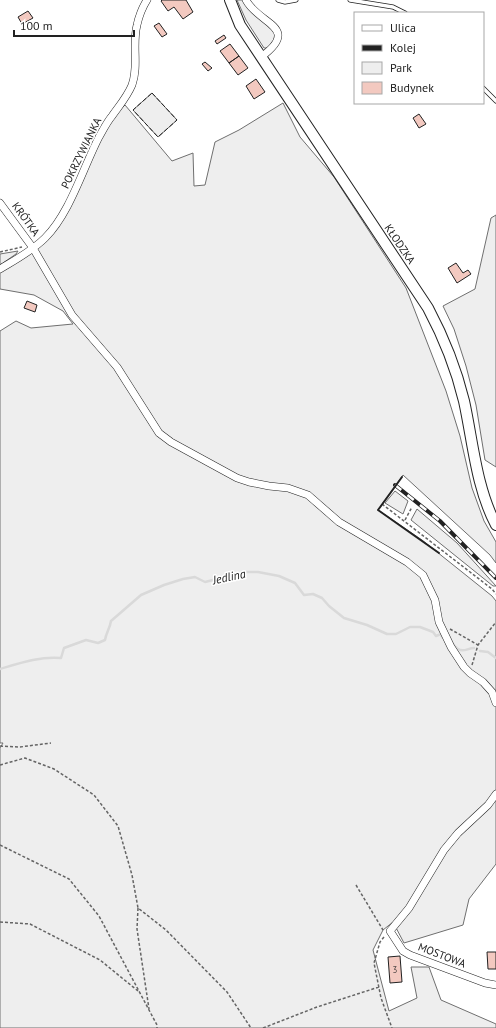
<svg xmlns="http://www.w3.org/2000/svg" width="496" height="1028" viewBox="0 0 496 1028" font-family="'PT Sans',sans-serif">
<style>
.green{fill:#eee;stroke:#6f6f6f}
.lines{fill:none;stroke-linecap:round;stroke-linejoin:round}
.stream{stroke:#d9d9d9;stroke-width:2.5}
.building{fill:#f3c9c0;stroke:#222}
.service-casing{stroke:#222;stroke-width:5}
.minor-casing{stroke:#222;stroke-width:8}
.secondary-casing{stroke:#222;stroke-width:12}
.path{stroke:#646464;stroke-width:1.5;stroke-dasharray:3 2;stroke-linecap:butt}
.service{stroke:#fff;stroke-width:3.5}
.minor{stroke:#fff;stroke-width:7}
.secondary{stroke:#fff;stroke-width:10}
.rail-casing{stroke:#222;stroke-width:4}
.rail{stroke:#fff;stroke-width:2.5;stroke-dasharray:8;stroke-linecap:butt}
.fence{stroke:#222;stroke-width:1;stroke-dasharray:5 2;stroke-linecap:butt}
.wall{stroke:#222;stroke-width:2}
.labels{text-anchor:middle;stroke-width:3;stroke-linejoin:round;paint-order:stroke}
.number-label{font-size:9px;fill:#564c4a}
.street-label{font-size:11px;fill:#222;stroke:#fff}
.water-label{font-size:12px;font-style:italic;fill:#222;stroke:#fff}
</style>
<rect width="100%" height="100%" fill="#fff"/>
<path class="green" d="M237 0H243L275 31 274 40 268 48H264L246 20Z
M152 93 177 120 158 137 133 110Z
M283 103 300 137 334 177 406 288 446 391 460 436 472 488 484 521 496 542V563L490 555 403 475 378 510 422 540 492 596 496 601V864L469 899 463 925 404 943 393 922 383 930 373 950 389 1011 417 998 411 967H429L441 1000 496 1024V1028H0V748L3 743H0V331L16 321 31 328 73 324 63 311 34 295 0 289V271L47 239 101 137 113 117 125 105 172 161 193 153 194 186 205 185 215 142 239 130Z
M496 215V467L485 460 476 405 466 366 454 329 443 306 475 289 491 218Z
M18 251 16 254 0 265V254Z
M395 491 408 501 403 514 385 503Z
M417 509 457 543 496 586H493L411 520Z"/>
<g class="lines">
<path class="stream" d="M451 642C453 644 455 647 458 649 463 653 468 648 474 648
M480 651 488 652 496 658
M0 669C20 663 41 656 61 658L64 648 86 640 98 643 105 640C106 633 110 628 111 621L141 595 164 585 183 579 195 577 205 582 245 572H258L279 576 295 583 304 595 313 594 322 598 329 606 344 618 367 625 387 634H396L410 627H420L433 632 436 636 441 634 442 637"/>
</g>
<path class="building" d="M162 0H186L193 12 183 19 174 7 168 11 161 1Z
M28 11 33 18 22 24 18 17Z
M159 23 167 34 162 37 154 26Z
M224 35 226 38 217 44 215 41Z
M230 44 239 56 229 63 220 51Z
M239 56 248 68 238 75 229 63Z
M205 62 212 68 208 71 202 64Z
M256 79 265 92 254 99 246 86Z
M419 114 426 124 419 128 413 118Z
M456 263 463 273 468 270 471 274 457 283 448 268Z
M27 301 37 305 35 312 24 308Z
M487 952H496V969H488Z
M400 956 402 982 390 983 388 957Z"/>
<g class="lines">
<defs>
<path id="service" d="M278 0 285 2 296 0
M350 0 393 7 405 13
M483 88 496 101"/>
<path id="minor" d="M246 0C258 24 302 27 261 57
M0 203 33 248 72 315 117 367 159 433 171 442 237 478 249 482 269 486 288 488 308 495 339 522 407 562 423 575 435 600 439 622 451 647 464 667 470 673 483 682 492 692 496 703
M0 269C15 260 32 251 45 238 70 213 83 168 99 137 103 130 107 122 112 116 119 106 127 97 132 85 139 66 132 45 137 25 139 16 142 8 147 0
M496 794 488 805 458 833 444 850 409 908 390 931 403 951 410 955 485 983 496 985"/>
<path id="secondary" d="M230 0 240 25 428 308C444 338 456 368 464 401 473 442 476 487 496 525"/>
</defs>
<use href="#service" class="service-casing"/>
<use href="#minor" class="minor-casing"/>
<use href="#secondary" class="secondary-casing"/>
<path class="path" d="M0 252 22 247
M382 504 492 589 496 594
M405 520 412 507
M450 629 478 645
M472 665 478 645 496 622
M0 746 20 747 51 743
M0 765 25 758 54 769 94 795 118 826 132 875 138 908 166 930 227 992 251 1028
M0 845 69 879 99 916 157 1025V1028
M356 885 383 930
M138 908 137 929 149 1009
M0 922 30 924 100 960 138 991
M384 937 380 942 374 963 381 998 392 1028
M263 1028 317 1007 379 987"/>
<use href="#service" class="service"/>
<use href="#minor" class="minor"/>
<use href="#secondary" class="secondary"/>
<defs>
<path id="rail" d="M395 485 440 521 496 578"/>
</defs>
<use href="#rail" class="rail-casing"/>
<use href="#rail" class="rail"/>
<path class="fence" d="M152 93 177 120 158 137 133 110Z"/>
<path class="wall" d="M402 477 378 510 439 553"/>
</g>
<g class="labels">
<g class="number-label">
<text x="395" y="973">3</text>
</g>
<g class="street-label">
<text transform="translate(81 153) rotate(-64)" y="4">POKRZYWIANKA</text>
<text transform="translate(26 219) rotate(54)" y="4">KRÓTKA</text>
<text transform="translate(400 244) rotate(56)" y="4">KŁODZKA</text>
<text transform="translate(442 955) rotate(21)" y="4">MOSTOWA</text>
</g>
<g class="water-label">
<text transform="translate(229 577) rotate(-12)" y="4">Jedlina</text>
</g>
</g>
<rect x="354" y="12" width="130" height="92" fill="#ffffff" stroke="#a7a7a7"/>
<rect x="362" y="25" width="20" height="6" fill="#ffffff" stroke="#a7a7a7"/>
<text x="390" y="32" font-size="12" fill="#222222">Ulica</text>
<rect x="362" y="45" width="20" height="6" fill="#222222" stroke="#a7a7a7"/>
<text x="390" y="52" font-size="12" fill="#222222">Kolej</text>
<rect x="362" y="62" width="20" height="12" fill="#eeeeee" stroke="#a7a7a7"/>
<text x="390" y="72" font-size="12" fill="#222222">Park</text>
<rect x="362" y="82" width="20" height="12" fill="#f3c9c0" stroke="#a7a7a7"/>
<text x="390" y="92" font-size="12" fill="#222222">Budynek</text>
<path d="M14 30v6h120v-6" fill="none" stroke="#222222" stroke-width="2"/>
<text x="20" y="30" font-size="12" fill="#222222" stroke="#ffffff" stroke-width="3" paint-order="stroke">100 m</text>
</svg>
